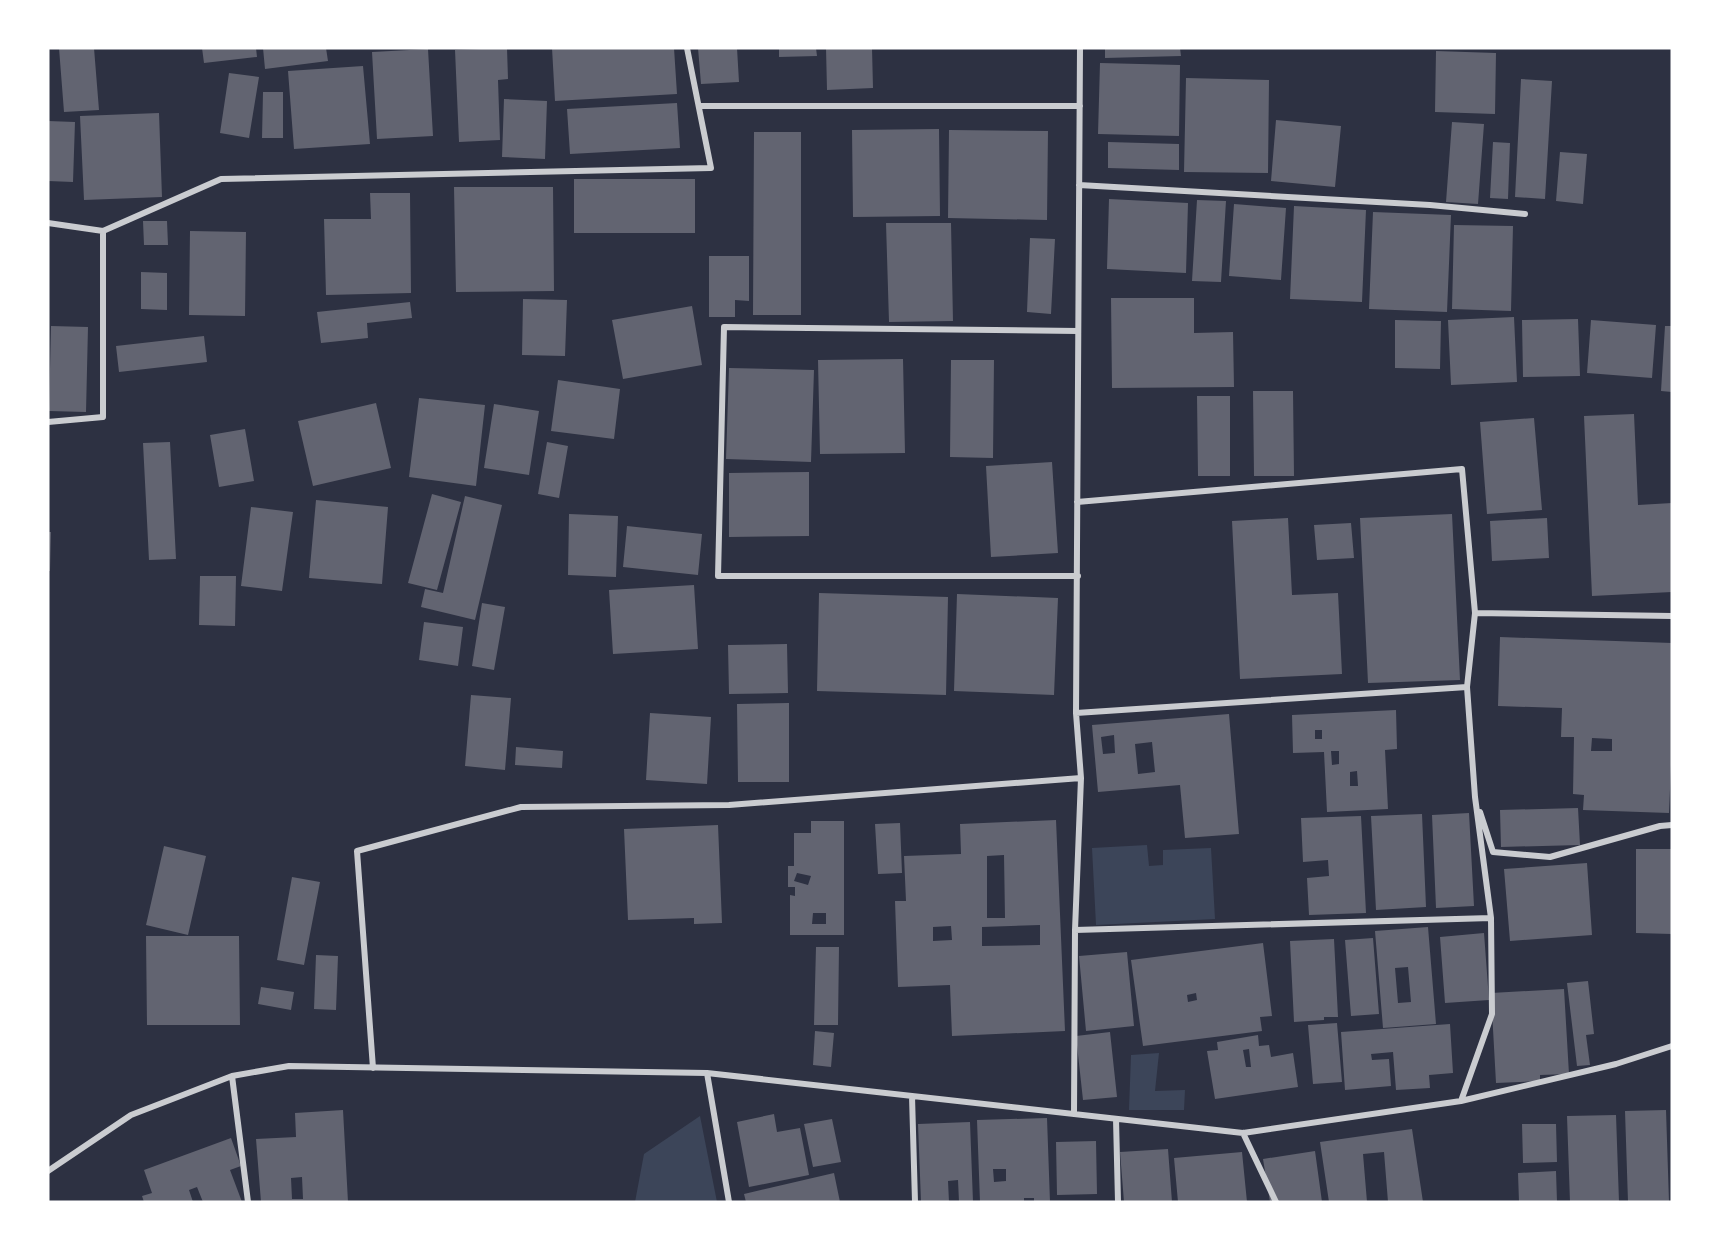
<svg xmlns="http://www.w3.org/2000/svg" width="1720" height="1250" viewBox="0 0 1720 1250" font-family="Manrope,sans-serif">
<style>
.green{fill:#3c4559}
.building{fill:#626471;fill-rule:evenodd}
.lines{fill:none;stroke-linecap:round;stroke-linejoin:round}
.minor{stroke:#caccd0;stroke-width:6}
</style>
<rect width="100%" height="100%" fill="#2d3142"/>
<path class="green" d="M1147 845 1149 866 1163 865V850L1211 848 1215 919 1096 925 1092 848Z
M1159 1053 1155 1091 1185 1090 1184 1110H1129L1131 1055Z
M700 1116 717 1202H635L644 1154Z"/>
<path class="building" d="M59 48H94L99 110 64 112Z
M202 48H256L257 57 204 63Z
M263 48H326L328 61 265 69Z
M507 48 508 79 498 80 500 140 459 142 455 50Z
M552 48H674L677 94 555 101Z
M698 48H737L739 82 701 84Z
M779 48H816L817 56 779 57Z
M826 48H872L873 88 827 90Z
M1105 48H1180L1181 56 1105 58Z
M428 49 433 136 377 139 372 52Z
M1436 51 1496 53 1495 114 1435 112Z
M1100 63 1180 65 1179 136 1098 134Z
M363 66 370 144 294 149 288 71Z
M229 73 259 77 249 138 220 133Z
M1186 78 1269 80 1268 173 1184 172Z
M1521 79 1552 81 1545 199 1515 197Z
M263 92H283V138H262Z
M504 99 547 101 545 159 502 157Z
M677 103 680 148 570 154 567 109Z
M159 113 162 197 84 200 80 116Z
M1276 120 1341 126 1335 187 1271 181Z
M48 121 75 122 73 182 48 181Z
M1452 122 1484 124 1478 204 1446 202Z
M939 129 940 216 853 217 852 130Z
M949 130 1048 131 1047 220 948 218Z
M754 132H801V315H753Z
M1108 142 1179 144V170L1108 168Z
M1493 142 1510 143 1508 199 1490 198Z
M1560 152 1587 154 1583 204 1556 201Z
M574 179H695V233H574Z
M454 187H553L554 291 456 292Z
M370 193H410L411 293 326 295 324 219H371Z
M1109 199 1188 203 1186 273 1107 269Z
M1197 200 1226 201 1221 282 1192 281Z
M1234 204 1286 208 1281 280 1229 276Z
M1294 206 1366 210 1362 302 1290 299Z
M1373 212 1451 215 1447 312 1369 309Z
M143 221H167L168 245H144Z
M886 223H951L953 321 889 322Z
M1454 225 1513 226 1511 311 1452 309Z
M190 231 246 232 245 316 189 315Z
M1030 238 1055 239 1051 314 1027 312Z
M709 256H749V301L735 300V317H709Z
M141 272 167 273V310L141 309Z
M1111 298H1194V333L1233 332 1234 387 1112 388Z
M523 299 567 300 565 356 522 355Z
M410 302 412 318 367 323 368 338 321 343 317 312Z
M692 306 702 365 623 379 612 320Z
M1514 317 1517 382 1451 385 1448 320Z
M1578 319 1580 376 1523 377 1522 320Z
M1395 320 1441 321 1440 369 1395 368Z
M1591 320 1656 325 1652 378 1587 373Z
M51 326 88 327 86 412 49 411Z
M1665 326H1672V392L1661 391Z
M204 336 207 362 119 372 116 346Z
M903 359 905 453 820 454 818 360Z
M951 360H994L993 458 950 457Z
M729 368 814 370 811 462 726 459Z
M558 380 620 389 614 439 551 431Z
M1253 391H1293L1294 476H1254Z
M1197 396H1230V476H1198Z
M419 398 485 405 476 486 409 477Z
M376 403 391 468 313 486 298 421Z
M494 404 539 411 529 475 484 468Z
M1634 414 1638 505 1672 503V592L1592 596 1584 416Z
M1534 418 1542 510 1487 514 1480 422Z
M245 429 254 481 219 487 210 435Z
M170 442 176 559 149 560 143 443Z
M547 442 568 446 559 498 538 494Z
M1052 462 1058 553 991 557 986 466Z
M809 472V536L729 537V473Z
M432 494 461 502 437 590 408 583Z
M465 496 502 505 475 620 421 607 425 589 443 593Z
M316 500 388 507 382 584 309 578Z
M251 507 293 512 282 591 241 586Z
M569 514 618 516 616 577 568 575Z
M1452 514 1460 680 1368 683 1360 518Z
M1288 518 1292 595 1338 593 1342 674 1240 679 1232 521Z
M1547 518 1549 558 1492 561 1490 521Z
M1351 523 1354 558 1317 560 1314 525Z
M627 526 702 534 698 575 623 567Z
M48 532H51L50 571H48Z
M200 576H236L235 626 199 625Z
M694 585 698 649 613 654 609 590Z
M819 593 948 597 946 695 817 691Z
M957 594 1058 598 1054 695 954 691Z
M482 603 505 607 494 670 472 666Z
M424 622 463 627 458 666 419 660Z
M1500 637 1672 643V741L1669 813 1583 810 1584 795 1573 794 1574 737H1561L1562 708 1498 706ZM1592 738 1612 739V751H1591Z
M787 644 788 693 729 694 728 645Z
M471 695 511 698 505 770 465 766Z
M789 703V782H738L737 704Z
M1396 710 1397 749 1385 750 1388 809 1327 812 1324 752 1293 753 1292 715ZM1315 730H1322V739H1315ZM1331 751H1339V764L1332 765ZM1357 771 1358 786H1350V772Z
M650 713 711 717 707 784 646 780Z
M1229 714 1239 834 1185 838 1180 785 1098 792 1092 725ZM1114 735 1115 753 1103 754 1101 737ZM1152 742 1155 772 1138 774 1135 744Z
M516 747 563 751 562 768 515 765Z
M1578 808 1580 845 1501 847 1500 810Z
M1469 813 1474 906 1436 908 1432 815Z
M1422 814 1426 907 1376 910 1371 816Z
M1361 816 1366 913 1309 915 1307 878 1329 876 1328 860 1303 862 1301 818Z
M1056 820 1065 1031 952 1036 950 985 898 987 895 901H906L904 856 961 854 960 824ZM1004 855 1005 918H987V856ZM1040 925V945L982 946V927ZM951 926 952 940 933 941V927Z
M811 821H844V935H790V895L795 896V887H788V866H794V833H811ZM797 873 811 876 808 885 794 881ZM813 913H826V924H812Z
M900 823 902 873 878 874 875 824Z
M718 825 722 923 694 924V918L628 920 624 829Z
M164 846 206 856 188 935 146 925Z
M1636 849H1672V934L1636 933Z
M1587 863 1592 935 1510 941 1504 869Z
M292 877 320 882 304 965 277 960Z
M1428 927 1436 1024 1383 1028 1375 931ZM1408 967 1411 1002 1398 1003 1395 968Z
M1484 933 1489 1000 1445 1003 1440 937Z
M146 936H239L240 1025H147Z
M1373 938 1379 1014 1351 1016 1345 940Z
M1334 939 1338 1017H1324V1020L1294 1022 1290 941Z
M1263 943 1272 1016 1260 1017 1262 1031 1143 1046 1131 960ZM1196 993 1197 1000 1188 1002 1187 995Z
M816 947H839L838 1025H814Z
M1127 952 1134 1026 1086 1031 1079 956Z
M316 955 338 956 336 1010 314 1009Z
M1588 981 1594 1034 1586 1035 1590 1065 1577 1066 1567 983Z
M261 987 294 992 291 1010 258 1004Z
M1564 989 1569 1074 1540 1075V1081L1496 1083 1491 993Z
M1337 1023 1342 1082 1313 1084 1308 1025Z
M1450 1024 1453 1073 1429 1075 1430 1088 1396 1090 1393 1052 1371 1054 1372 1060 1389 1059 1391 1086 1345 1090 1341 1032Z
M815 1031 834 1033 831 1067 813 1065Z
M1110 1032 1117 1097 1083 1100 1076 1036Z
M1258 1035 1259 1046 1269 1045 1271 1057 1293 1053 1298 1087 1215 1099 1207 1051 1218 1050 1217 1042ZM1249 1049 1251 1067H1246L1243 1050Z
M343 1110 348 1202H261L256 1139 296 1137 295 1113ZM302 1177 303 1199H292L291 1178Z
M1666 1110 1669 1202H1628L1625 1111Z
M774 1114 777 1132 800 1128 809 1175 749 1187 737 1122Z
M1616 1115 1619 1202H1570L1567 1116Z
M1047 1118 1050 1202H1034V1198H1024V1202H980L977 1120ZM993 1169H1006V1181L994 1182Z
M832 1119 841 1162 813 1167 804 1124Z
M970 1122 973 1202H959L958 1180 948 1181 949 1202H921L918 1124Z
M1522 1124H1556L1557 1162 1523 1163Z
M1412 1129 1423 1202H1388L1384 1152 1363 1154 1367 1202H1329L1320 1142Z
M231 1138 241 1166 230 1170 242 1202H203L197 1187 189 1190 193 1202H144L142 1196 152 1193 144 1170Z
M1096 1141 1097 1194 1057 1195 1056 1142Z
M1168 1149 1172 1202H1124L1120 1152Z
M1315 1151 1322 1202H1270L1263 1159Z
M1242 1152 1247 1202H1178L1174 1158Z
M1556 1171 1557 1202H1519L1518 1173Z
M834 1173 840 1202H746L744 1194Z"/>
<g class="lines">
<path class="minor" d="M699 106H1080
M1079 185 1430 205 1525 214
M48 223 103 231V417L48 422
M103 231 221 179 711 168 687 48
M1077 502 1462 469 1475 613 1467 687 1475 797 1491 918 1492 1014 1461 1101
M1078 576H718L724 327 1078 331
M1475 613 1672 616
M1076 713 1467 687
M1480 812 1493 852 1550 857 1660 826 1672 825
M1075 930 1491 918
M373 1068 357 851 521 807 729 805 1081 778
M707 1073 729 1202
M232 1076 248 1202
M912 1096 915 1202
M1074 1114 1075 930 1081 778 1076 713 1080 48
M1116 1119 1118 1202
M1243 1133 1276 1202
M48 1171 131 1115 232 1076 289 1066 707 1073 1243 1133 1461 1101 1616 1064 1672 1046"/>
</g>
<rect width="1720" height="1250" fill="none" stroke="#ffffff" stroke-width="99"/>
</svg>
